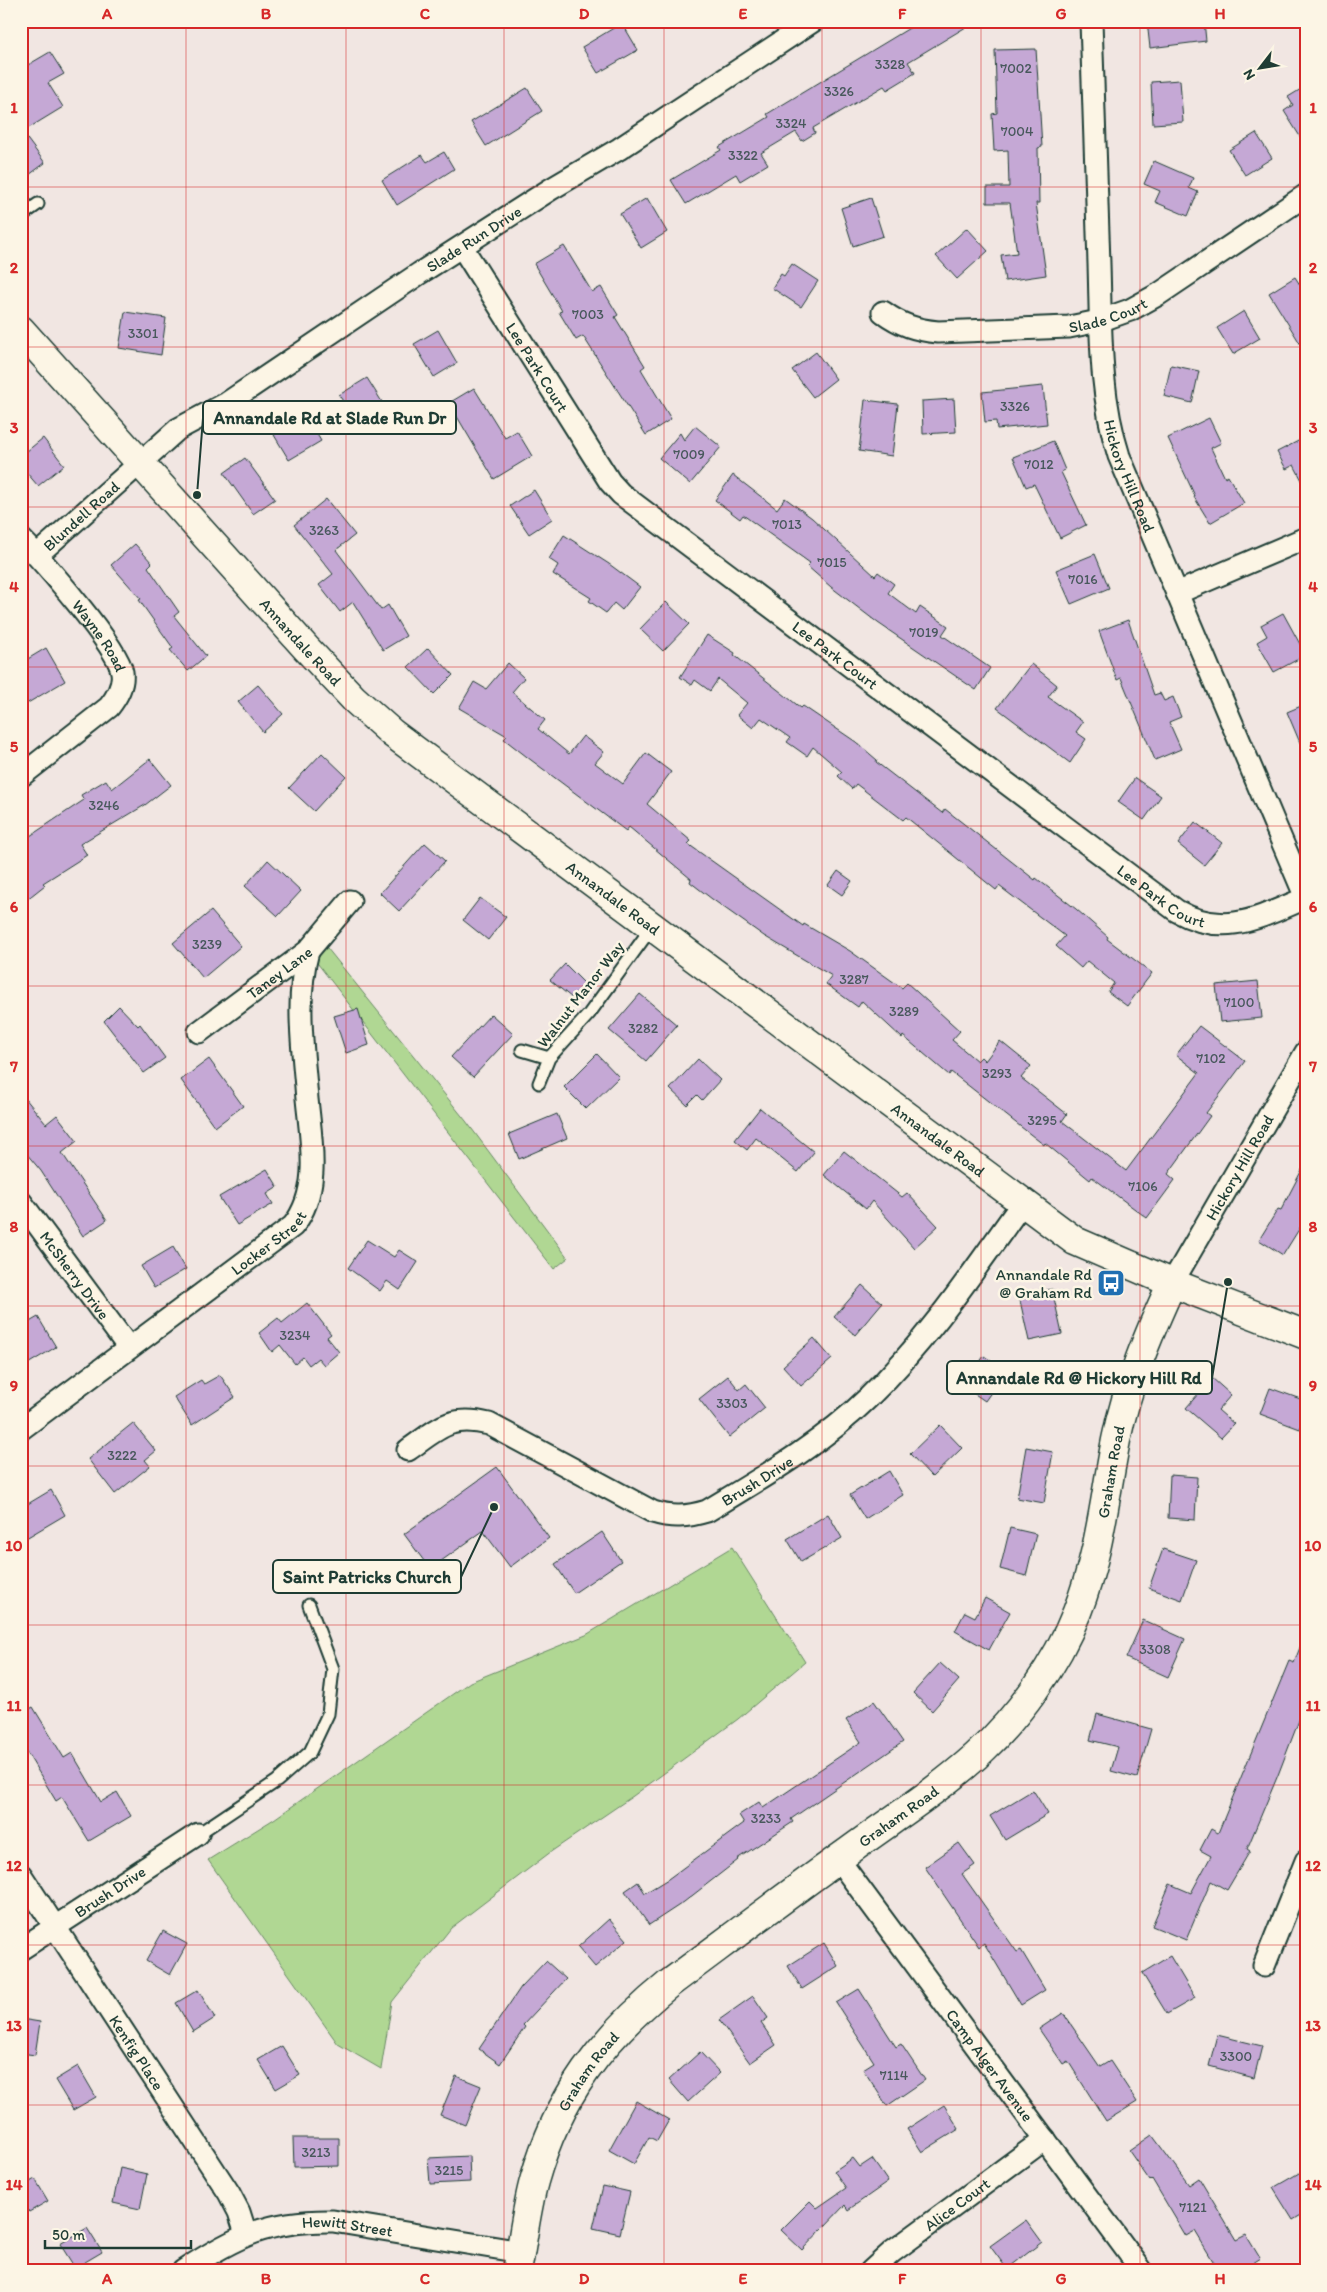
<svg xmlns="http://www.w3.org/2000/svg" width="1327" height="2292" viewBox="0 0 1327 2292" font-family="Itim,sans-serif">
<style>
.green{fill:#b0d793;stroke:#688a64}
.building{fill:#c5a8d5;stroke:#1f3d34}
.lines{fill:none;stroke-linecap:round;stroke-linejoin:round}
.lane-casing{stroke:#1f3d34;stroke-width:15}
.street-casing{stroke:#1f3d34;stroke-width:25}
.secondary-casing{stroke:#1f3d34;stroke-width:31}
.lane{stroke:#fcf5e5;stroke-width:11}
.street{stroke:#fcf5e5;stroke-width:21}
.secondary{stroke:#fcf5e5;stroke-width:28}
.grid{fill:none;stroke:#d62828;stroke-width:1;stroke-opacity:0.55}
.labels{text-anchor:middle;stroke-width:5;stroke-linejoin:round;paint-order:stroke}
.number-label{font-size:14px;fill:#48585c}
.street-label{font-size:16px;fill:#1f3d34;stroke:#fcf5e5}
.poi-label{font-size:16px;fill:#1f3d34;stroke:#fcf5e5;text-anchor:end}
.leader{fill:none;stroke:#1f3d34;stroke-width:2}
.callout-dot{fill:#1f3d34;stroke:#fcf5e5;stroke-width:2}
.callout{fill:#fcf5e5;stroke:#1f3d34;stroke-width:2}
.callout-label{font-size:18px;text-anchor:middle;font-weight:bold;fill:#1f3d34}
.neatline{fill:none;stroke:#d62828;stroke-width:2}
.grid-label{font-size:16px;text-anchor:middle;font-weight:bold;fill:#d62828}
</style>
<rect width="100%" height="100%" fill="#f1e6e2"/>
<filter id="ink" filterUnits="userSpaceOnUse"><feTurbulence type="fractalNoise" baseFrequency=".02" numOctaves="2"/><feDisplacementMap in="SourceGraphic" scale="10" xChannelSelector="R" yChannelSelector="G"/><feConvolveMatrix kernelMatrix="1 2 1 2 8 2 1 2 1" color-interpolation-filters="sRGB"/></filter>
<g filter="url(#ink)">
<path class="green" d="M323 943 466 1121 568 1258 554 1269 311 955Z
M732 1547 805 1662 738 1719 633 1796 552 1851 451 1928 392 2002 381 2069 338 2044 208 1860 274 1819 470 1682 586 1635Z"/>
<path class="building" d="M921 21H976L908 62 915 73 887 90 884 86 813 128 815 133 802 141 796 132 761 153 768 164 740 181 736 174 686 204 671 180 721 150 719 147 769 117 767 114Z
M1147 21H1204L1206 41 1150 48Z
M622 23 638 50 598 73 582 47Z
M1036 49 1042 147 1038 148 1039 203H1036L1046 275 1005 281 1001 255 1017 253 1010 203H987V187H1009L1008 150 994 151 992 114 997 113 995 50Z
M50 52 64 74 48 83 63 107 22 132 45 163 21 181V69Z
M1180 80 1183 122 1153 124 1151 82Z
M1306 86V146L1284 111 1293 105 1288 97Z
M527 88 542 111 486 146 471 122Z
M1256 133 1272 158 1245 175 1229 150Z
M444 152 454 169 397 205 382 180 422 155 427 162Z
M1154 161 1193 178 1189 188 1198 192 1188 216 1155 202 1160 191 1144 184Z
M647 198 667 232 641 248 620 214Z
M871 198 883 236 853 246 841 208Z
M967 228 988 251 957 279 936 256Z
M564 246 592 292 601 287 618 315 615 317 645 366 641 369 671 419 646 435 583 336 576 340 559 312 562 311 534 264Z
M792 264 818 281 801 307 772 288 781 274 784 276Z
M1295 277 1306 294V353L1269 293Z
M1244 311 1260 338 1233 354 1217 328Z
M125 312 166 318 161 355 119 348Z
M438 330 457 363 434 377 414 344Z
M816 352 836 379 813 397 792 370Z
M1171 365 1199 371 1192 403 1164 396Z
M367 378 382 402 354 419 339 395Z
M1043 386 1047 424 997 429 996 421 985 422 982 392Z
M474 388 505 438 517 431 532 456 494 479 449 403Z
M954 399 956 432 923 434 922 401Z
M865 400 898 404 892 456 859 451Z
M306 416 321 441 289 460 274 435Z
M1209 418 1221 443 1211 448 1225 478 1228 476 1244 503 1210 523 1194 497 1195 496 1168 438Z
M695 426 721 447 690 484 659 458 680 433 684 440Z
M1306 437V488L1294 465 1286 469 1277 452Z
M43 438 64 465 38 486 21 466V456Z
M1053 441 1065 470 1061 472 1086 525 1060 538 1034 484 1026 487 1013 457Z
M245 458 275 499 253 514 224 473Z
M733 475 777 509 785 498 812 518 875 576 878 572 894 584 888 593 916 614 920 607 948 626 942 635 990 668 976 690 878 623 831 587 807 566 810 563 743 515 740 519 715 500Z
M534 490 552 519 529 534 510 506Z
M326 499 355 535 336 550 381 610 388 605 406 636 383 650 353 602 340 612 319 585 333 574 294 525Z
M564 535 609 564 640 587 622 610 614 603 606 613 589 601 591 598 553 574 558 565 549 559Z
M135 544 152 563 148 567 179 612 174 616 206 656 188 671 170 650 173 648 139 600 141 599 111 565Z
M1095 554 1109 588 1071 604 1056 570Z
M666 602 689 624 663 651 640 629Z
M1283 613 1306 655 1274 672 1257 642 1267 636 1261 625Z
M1128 620 1154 695 1160 693 1164 701 1173 697 1181 717 1169 722 1181 749 1155 760 1121 678 1117 680 1099 631Z
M707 635 735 653 734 655 801 708 803 706 856 742 877 760 876 762 942 813 945 809 1035 880 1036 878 1076 909 1108 937 1107 939 1152 973 1127 1006 1108 992 1114 983 1087 961 1081 968 1056 946 1065 936 999 886 996 890 906 817 903 820 856 784 852 789 838 776 842 772 813 747 807 756 787 742 790 738 761 718 753 728 737 715 747 703 718 679 710 691 695 680 692 685 680 677Z
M46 648 65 681 21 707V663Z
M428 648 453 675 434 694 408 667Z
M508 663 524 678 512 692 545 720 538 729 569 754 583 736 604 752 595 763 623 784 646 753 671 772 647 804 691 841 688 844 803 926 804 924 850 951 902 988 907 983 960 1031 952 1040 977 1061 981 1057 985 1061 1000 1041 1031 1066 1021 1078 1067 1114 1062 1121 1126 1171 1199 1073 1176 1055 1199 1026 1245 1061 1206 1113 1210 1116 1168 1174 1175 1180 1147 1218 1092 1177 1090 1180 1045 1143 1044 1145 951 1072 949 1075 903 1036 902 1038 862 1001 858 1007 826 984 832 976 764 936 712 899 690 882 691 879 629 827 626 831 531 760 504 739 507 736 459 708 474 682 486 689Z
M1031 664 1057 685 1048 697 1083 722 1076 732 1086 739 1070 763 997 708Z
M258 685 283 714 263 732 238 702Z
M1306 704V757L1287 712Z
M322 753 346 776 314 811 289 788Z
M150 759 171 785 145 805 80 844 87 855 43 883 45 885 21 904V842L84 800 81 795 106 780 112 789Z
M1135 778 1161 796 1144 820 1118 802Z
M1195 822 1222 843 1204 865 1178 844Z
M425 843 445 861 399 911 380 893Z
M268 860 301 891 278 916 245 886Z
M838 871 852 881 842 895 828 885Z
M480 898 506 917 488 940 463 920Z
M211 911 241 946 203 978 173 943Z
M565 964 585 984 572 998 550 980Z
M1258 981 1262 1018 1220 1022 1216 985Z
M640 994 677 1025 646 1061 609 1030Z
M119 1006 138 1026 140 1024 165 1058 144 1073 104 1021Z
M358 1009 369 1045 346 1053 334 1016Z
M491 1014 513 1034 473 1077 451 1057Z
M597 1054 619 1077 586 1109 564 1087Z
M209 1059 243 1106 215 1127 181 1080Z
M698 1059 720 1080 702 1100 697 1095 687 1105 670 1089Z
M21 1093 46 1124 57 1115 77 1141 62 1153 107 1220 83 1236 41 1171 21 1147Z
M760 1108 814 1152 798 1172 756 1138 747 1150 735 1140Z
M557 1114 567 1138 519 1159 509 1134Z
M844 1151 902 1197 907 1193 938 1226 914 1248 872 1201 866 1209 824 1175Z
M1306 1162V1218L1283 1255 1259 1240 1278 1209 1281 1210Z
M267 1169 278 1187 267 1194 273 1204 237 1225 219 1197Z
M367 1240 394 1257 399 1250 418 1262 400 1290 387 1281 380 1291 348 1268Z
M173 1247 186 1269 154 1288 141 1266Z
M862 1285 882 1303 855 1335 834 1317Z
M1052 1289 1062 1334 1029 1341 1019 1296Z
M307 1303 331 1334 327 1337 339 1352 324 1365 318 1358 309 1365 303 1357 295 1364 280 1345 272 1352 259 1333 278 1318 282 1323Z
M38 1317 56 1347 21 1368V1327Z
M814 1338 832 1359 801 1386 783 1366Z
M984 1356 1006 1371 985 1401 963 1386Z
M220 1375 235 1397 192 1425 174 1397 201 1380 204 1384Z
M728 1376 739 1390 746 1384 765 1408 729 1437 699 1399Z
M1212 1378 1231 1395 1218 1410 1234 1424 1221 1438 1186 1408Z
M1270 1388 1306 1401V1412L1300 1429 1260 1414Z
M133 1423 156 1451 145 1460 150 1466 115 1494 88 1459Z
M940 1425 962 1448 932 1477 910 1454Z
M1026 1447 1053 1452 1044 1503 1017 1498Z
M497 1467 549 1538 510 1567 483 1531 430 1569 404 1534Z
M889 1471 903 1495 865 1519 850 1495Z
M1170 1475 1197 1477 1195 1520 1168 1518Z
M51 1490 65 1515 21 1541V1508Z
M828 1514 842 1538 801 1562 787 1539Z
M1010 1528 1036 1534 1026 1576 1000 1569Z
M602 1532 621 1561 574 1593 555 1564Z
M1163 1549 1196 1560 1182 1600 1149 1588Z
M985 1598 1010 1612 989 1650 955 1631 965 1612 975 1617Z
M1143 1620 1185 1639 1168 1677 1126 1658Z
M1304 1637H1306V1702L1278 1775 1247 1849 1250 1851 1227 1890 1211 1881 1186 1940 1152 1926 1170 1884 1191 1893 1211 1856 1200 1850 1211 1829 1218 1833 1289 1661 1294 1663Z
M940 1663 959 1680 932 1711 913 1693Z
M874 1701 903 1742 791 1819 793 1822 737 1859 738 1860 684 1902 649 1925 625 1891 638 1882 645 1893 668 1879 744 1823 739 1815 759 1802 763 1808 861 1742 846 1720Z
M33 1707 64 1758 72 1753 101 1802 117 1792 131 1816 89 1841 62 1797 56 1801 26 1751 21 1754V1714Z
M1097 1714 1151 1729 1137 1778 1111 1771 1118 1747 1090 1740Z
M1033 1790 1048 1814 1005 1840 990 1816Z
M959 1843 975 1865 962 1874 1017 1952 1021 1950 1045 1990 1021 2005 984 1943 979 1947 925 1867Z
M609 1919 627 1940 595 1967 578 1947Z
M163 1931 187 1944 170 1975 146 1961Z
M824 1943 838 1966 802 1989 788 1966Z
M1170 1956 1195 1998 1167 2014 1142 1973Z
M546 1961 566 1979 523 2025 525 2027 500 2064 479 2049 521 1987Z
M859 1989 896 2047 901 2044 925 2080 887 2106 863 2069 874 2062 836 2003Z
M198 1990 215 2018 193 2032 176 2003Z
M753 1996 768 2018 761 2023 776 2045 750 2063 719 2020Z
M1063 2013 1100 2067 1110 2061 1137 2102 1106 2121 1068 2061 1063 2064 1039 2029Z
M21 2019 40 2022 35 2055 21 2053Z
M1217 2035 1262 2046 1254 2078 1209 2066Z
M282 2046 300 2075 276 2089 258 2060Z
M700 2052 720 2073 688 2102 669 2080Z
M78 2066 96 2097 73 2110 55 2080Z
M456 2076 481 2086 465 2125 440 2115Z
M636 2101 669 2120 657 2141 649 2137 634 2164 609 2150Z
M944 2105 959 2129 922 2152 907 2129Z
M1152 2135 1189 2185 1199 2178 1236 2240 1246 2235 1260 2258 1239 2271H1219L1195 2231 1186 2236 1152 2179 1150 2181 1129 2151Z
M293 2138H339V2166L294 2167Z
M469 2156 470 2182 430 2184 428 2158Z
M853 2158 860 2167 872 2159 888 2182 848 2210 845 2205 802 2250 781 2230 810 2201 817 2208 846 2188 834 2171Z
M120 2168 147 2174 140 2209 113 2203Z
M1306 2169V2212L1293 2220 1273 2188Z
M35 2179 48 2201 29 2212 21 2199V2187Z
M603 2186 630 2192 620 2234 593 2228Z
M1026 2220 1042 2242 1007 2269 990 2246Z
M87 2228 102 2252 75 2268 60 2244Z"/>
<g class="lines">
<defs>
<path id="lane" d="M21 216 38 204
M522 1050 549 1058
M539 1083 549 1058 589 1014 652 927
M198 1834 277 1781 310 1752 328 1714 333 1669 309 1605"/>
<g id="street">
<path id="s1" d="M1091 21C1093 102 1097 183 1099 264 1101 329 1099 394 1119 456L1306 898"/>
<path id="s2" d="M462 247 610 482 621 494 1177 911C1225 938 1260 917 1306 898"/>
<path id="s3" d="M883 312C901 325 916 330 938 332L1069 327 1099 321 1130 310 1159 294 1306 195"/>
<path id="s4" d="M21 539C42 560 118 647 122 672 124 685 117 697 109 707L21 776"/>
<path id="s5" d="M37 555 178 429 227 403 420 273 551 189 619 149 813 21"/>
<path d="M1177 593 1306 538"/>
<path id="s6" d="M199 1032 308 951 350 901"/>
<path id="s7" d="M21 1202 129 1348"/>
<path id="s8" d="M1172 1283 1306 1052"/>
<path id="s9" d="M21 1429 293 1226C324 1187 309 1133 306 1087 302 1042 296 995 308 951"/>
<path id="s10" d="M408 1450C438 1429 450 1414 489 1424L653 1512C672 1518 687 1517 707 1511 763 1477 821 1444 868 1398 928 1340 975 1269 1023 1202"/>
<path id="s11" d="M838 1859 1142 2271"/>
<path id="s12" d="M21 1875 229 2193 239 2212 246 2234"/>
<path id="s13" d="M21 1949 198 1834"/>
<path d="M1264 1966 1306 1861"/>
<path id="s14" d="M183 2271C236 2236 269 2220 333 2221L521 2252"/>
<path id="s15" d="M871 2271 892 2252 1045 2139"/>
</g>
<g id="secondary">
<path id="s16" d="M21 330 306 648 354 699 392 733 1075 1241 1172 1283 1306 1335"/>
<path id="s17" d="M517 2271C523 2241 526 2210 534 2181 558 2096 602 2038 670 1983 728 1940 786 1896 845 1854 888 1822 936 1792 976 1756 1018 1717 1056 1666 1077 1612 1100 1553 1104 1501 1116 1440 1127 1385 1149 1333 1172 1283"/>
</g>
</defs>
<use href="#lane" class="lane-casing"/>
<use href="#street" class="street-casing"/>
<use href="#secondary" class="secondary-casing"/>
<use href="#lane" class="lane"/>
<use href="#street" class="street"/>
<use href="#secondary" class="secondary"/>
</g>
</g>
<path class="grid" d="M186 21V2271M346 21V2271M504 21V2271M664 21V2271M822 21V2271M981 21V2271M1140 21V2271M21 187H1306M21 347H1306M21 507H1306M21 667H1306M21 826H1306M21 986H1306M21 1146H1306M21 1306H1306M21 1466H1306M21 1625H1306M21 1785H1306M21 1945H1306M21 2105H1306"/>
<defs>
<symbol id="bus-square" viewBox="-11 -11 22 22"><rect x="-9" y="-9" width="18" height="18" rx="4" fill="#1f6fb2" stroke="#fcf5e5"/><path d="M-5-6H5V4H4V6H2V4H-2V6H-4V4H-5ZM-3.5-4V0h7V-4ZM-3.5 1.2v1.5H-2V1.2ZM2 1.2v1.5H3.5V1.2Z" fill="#fff"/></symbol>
</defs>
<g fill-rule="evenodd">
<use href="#bus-square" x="1095" y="1267" width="32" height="32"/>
</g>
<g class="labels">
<g class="number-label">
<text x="890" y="69">3328</text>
<text x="1016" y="73">7002</text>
<text x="839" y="96">3326</text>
<text x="791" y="128">3324</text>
<text x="1017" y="136">7004</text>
<text x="743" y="160">3322</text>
<text x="588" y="319">7003</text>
<text x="143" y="338">3301</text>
<text x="1015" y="411">3326</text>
<text x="689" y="459">7009</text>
<text x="1039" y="469">7012</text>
<text x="787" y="529">7013</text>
<text x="324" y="535">3263</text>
<text x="832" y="567">7015</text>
<text x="1083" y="584">7016</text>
<text x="924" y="637">7019</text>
<text x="104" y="810">3246</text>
<text x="207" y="949">3239</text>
<text x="854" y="984">3287</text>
<text x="1239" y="1007">7100</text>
<text x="904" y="1016">3289</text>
<text x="643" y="1033">3282</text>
<text x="1211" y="1063">7102</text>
<text x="997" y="1078">3293</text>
<text x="1042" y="1125">3295</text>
<text x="1143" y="1191">7106</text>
<text x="295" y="1340">3234</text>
<text x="732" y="1408">3303</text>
<text x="122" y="1460">3222</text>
<text x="1155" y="1654">3308</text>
<text x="766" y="1823">3233</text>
<text x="1236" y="2061">3300</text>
<text x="894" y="2080">7114</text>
<text x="316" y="2157">3213</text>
<text x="449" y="2175">3215</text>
<text x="1193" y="2212">7121</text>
</g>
<g class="street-label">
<text dy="6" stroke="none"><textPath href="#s5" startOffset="541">Slade Run Drive</textPath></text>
<text dy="6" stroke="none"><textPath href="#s3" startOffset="231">Slade Court</textPath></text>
<text dy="6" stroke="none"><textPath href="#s2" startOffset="142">Lee Park Court</textPath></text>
<text dy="6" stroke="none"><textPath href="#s1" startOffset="459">Hickory Hill Road</textPath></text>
<text dy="6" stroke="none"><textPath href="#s5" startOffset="59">Blundell Road</textPath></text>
<text dy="6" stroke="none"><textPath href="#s4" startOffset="125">Wayne Road</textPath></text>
<text dy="6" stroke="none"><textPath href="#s16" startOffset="419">Annandale Road</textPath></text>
<text dy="6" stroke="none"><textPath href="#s2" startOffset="562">Lee Park Court</textPath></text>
<text dy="6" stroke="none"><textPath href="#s2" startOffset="968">Lee Park Court</textPath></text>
<text dy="6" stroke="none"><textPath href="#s16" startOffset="824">Annandale Road</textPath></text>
<text dy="6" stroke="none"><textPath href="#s6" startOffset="100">Taney Lane</textPath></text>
<text transform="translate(580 994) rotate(-52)" y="6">Walnut Manor Way</text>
<text dy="6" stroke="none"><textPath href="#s16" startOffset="1229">Annandale Road</textPath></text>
<text dy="6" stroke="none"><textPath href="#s8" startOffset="134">Hickory Hill Road</textPath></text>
<text dy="6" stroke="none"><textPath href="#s9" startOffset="310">Locker Street</textPath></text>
<text dy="6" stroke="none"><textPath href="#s7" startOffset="91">McSherry Drive</textPath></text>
<text dy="6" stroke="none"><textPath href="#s17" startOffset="1039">Graham Road</textPath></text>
<text dy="6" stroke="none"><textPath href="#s10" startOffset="389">Brush Drive</textPath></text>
<text dy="6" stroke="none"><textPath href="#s17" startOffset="619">Graham Road</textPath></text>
<text dy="6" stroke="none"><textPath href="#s13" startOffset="106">Brush Drive</textPath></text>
<text dy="6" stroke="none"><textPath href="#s12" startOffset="212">Kenfig Place</textPath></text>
<text dy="6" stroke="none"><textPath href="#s11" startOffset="256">Camp Alger Avenue</textPath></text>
<text dy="6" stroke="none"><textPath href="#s17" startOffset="215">Graham Road</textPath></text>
<text dy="6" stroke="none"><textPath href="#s15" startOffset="109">Alice Court</textPath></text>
<text dy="6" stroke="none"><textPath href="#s14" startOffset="176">Hewitt Street</textPath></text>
</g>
<g class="poi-label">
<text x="1092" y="1280">Annandale Rd<tspan x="1092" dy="18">@ Graham Rd</tspan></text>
</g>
</g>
<path class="leader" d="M197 495L203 418M1228 1282L1212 1378M494 1507L461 1577"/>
<g class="callout-dot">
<circle cx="197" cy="495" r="5"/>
<circle cx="1228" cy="1282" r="5"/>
<circle cx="494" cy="1507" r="5"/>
</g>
<g class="callout">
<rect x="203" y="401" width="253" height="33" rx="5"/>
<rect x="947" y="1361" width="265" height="33" rx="5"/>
<rect x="273" y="1560" width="188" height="33" rx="5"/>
</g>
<g class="callout-label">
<text x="330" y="424">Annandale Rd at Slade Run Dr</text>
<text x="1079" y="1384">Annandale Rd @ Hickory Hill Rd</text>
<text x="367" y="1583">Saint Patricks Church</text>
</g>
<rect width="1327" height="2292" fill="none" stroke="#fcf5e5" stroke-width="55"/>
<g transform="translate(1260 68) rotate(239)" stroke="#fcf5e5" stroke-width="4" paint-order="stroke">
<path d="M0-4L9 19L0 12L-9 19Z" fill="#1f3d34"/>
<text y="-8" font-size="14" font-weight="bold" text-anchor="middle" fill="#1f3d34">N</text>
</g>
<path d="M45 2240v8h146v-8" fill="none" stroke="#1f3d34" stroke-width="2.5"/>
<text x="52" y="2240" font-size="15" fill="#1f3d34" stroke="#fcf5e5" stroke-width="4" paint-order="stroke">50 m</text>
<rect x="28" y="28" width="1272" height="2236" class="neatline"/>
<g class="grid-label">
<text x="107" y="19">A</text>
<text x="266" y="19">B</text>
<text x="425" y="19">C</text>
<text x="584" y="19">D</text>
<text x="743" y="19">E</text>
<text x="902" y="19">F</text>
<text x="1061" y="19">G</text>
<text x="1220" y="19">H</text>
<text x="14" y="113">1</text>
<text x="1313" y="113">1</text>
<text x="14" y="273">2</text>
<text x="1313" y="273">2</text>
<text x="14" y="433">3</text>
<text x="1313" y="433">3</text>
<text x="14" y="592">4</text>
<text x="1313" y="592">4</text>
<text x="14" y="752">5</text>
<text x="1313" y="752">5</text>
<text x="14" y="912">6</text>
<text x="1313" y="912">6</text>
<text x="14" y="1072">7</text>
<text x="1313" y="1072">7</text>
<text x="14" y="1232">8</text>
<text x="1313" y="1232">8</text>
<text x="14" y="1391">9</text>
<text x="1313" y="1391">9</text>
<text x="14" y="1551">10</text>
<text x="1313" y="1551">10</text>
<text x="14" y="1711">11</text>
<text x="1313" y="1711">11</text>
<text x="14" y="1871">12</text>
<text x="1313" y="1871">12</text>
<text x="14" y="2031">13</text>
<text x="1313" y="2031">13</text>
<text x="14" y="2190">14</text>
<text x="1313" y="2190">14</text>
<text x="107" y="2284">A</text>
<text x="266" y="2284">B</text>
<text x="425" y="2284">C</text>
<text x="584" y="2284">D</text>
<text x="743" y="2284">E</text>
<text x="902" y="2284">F</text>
<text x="1061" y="2284">G</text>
<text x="1220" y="2284">H</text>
</g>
</svg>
